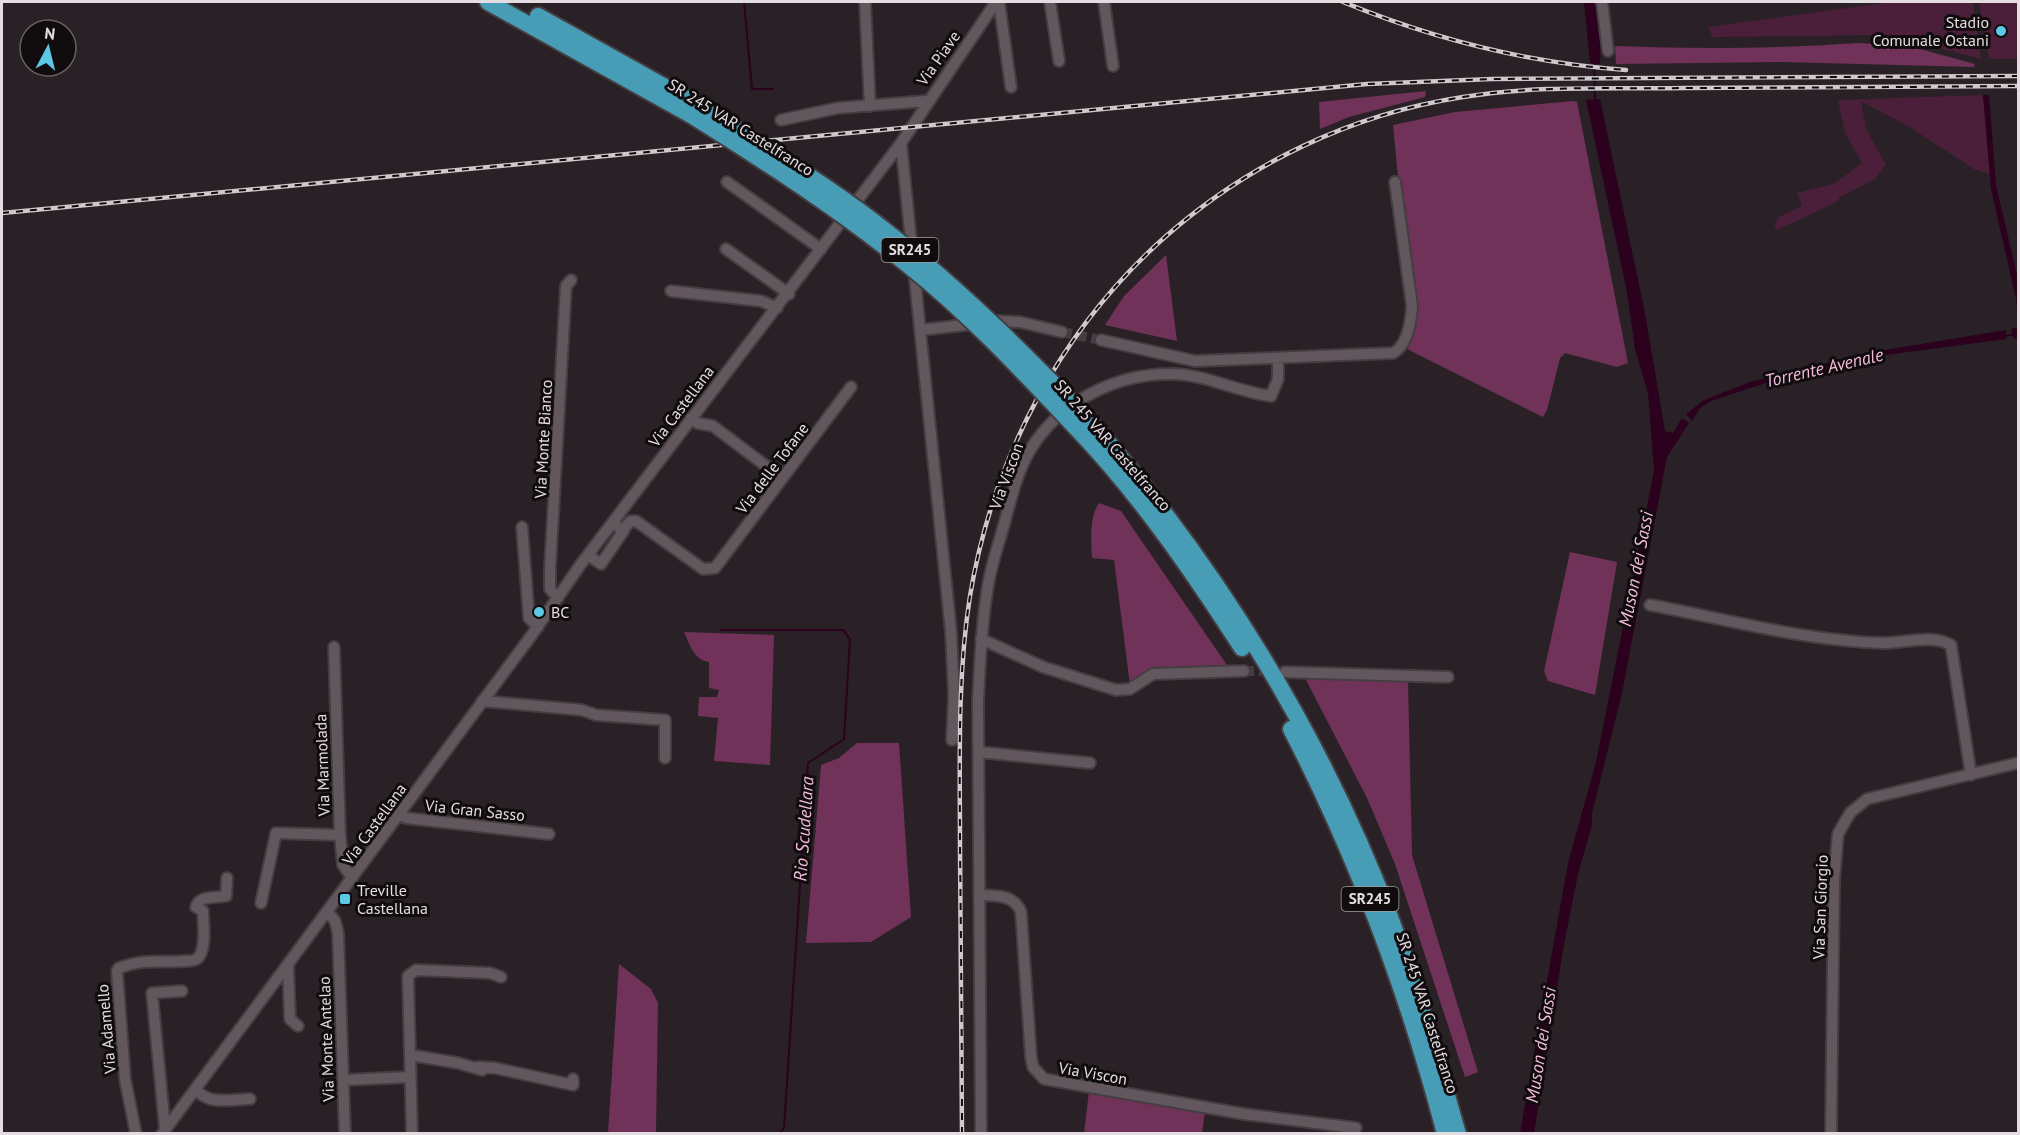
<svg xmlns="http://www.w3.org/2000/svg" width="2020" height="1135" viewBox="0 0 2020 1135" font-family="'PT Sans',sans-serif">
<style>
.green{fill:#4b1f3a}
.forest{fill:#703258}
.water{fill:#2b011d}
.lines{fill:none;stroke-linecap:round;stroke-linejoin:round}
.stream{stroke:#2b011d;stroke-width:2}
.minor-tunnel{stroke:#463d42;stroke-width:10;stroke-dasharray:10 5;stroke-linecap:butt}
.minor-casing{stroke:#443d41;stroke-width:14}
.highway-casing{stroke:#443d41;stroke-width:20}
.minor{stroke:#62575d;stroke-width:10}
.highway{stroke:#479db5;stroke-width:16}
.rail-casing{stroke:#cfc8cc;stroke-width:4.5}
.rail{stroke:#100c0e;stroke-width:2;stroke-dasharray:7;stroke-linecap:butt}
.highway-bridge-casing{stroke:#443d41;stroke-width:20;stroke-linecap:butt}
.highway-bridge{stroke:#479db5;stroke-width:16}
.poi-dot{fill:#5bc8e6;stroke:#100c0e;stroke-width:2}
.labels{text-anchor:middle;stroke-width:6;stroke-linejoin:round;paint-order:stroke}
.shield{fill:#100c0e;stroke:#a49ea1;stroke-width:1.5}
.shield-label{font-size:15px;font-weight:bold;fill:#e3dce0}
.poi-label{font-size:16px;fill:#e3dce0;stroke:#100c0e;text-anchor:start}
.street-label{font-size:16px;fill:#e3dce0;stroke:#100c0e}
.water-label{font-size:18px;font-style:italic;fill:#f5bbdb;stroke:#100c0e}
</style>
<rect width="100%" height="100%" fill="#2a2126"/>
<path class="green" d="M1891 2H1973L1981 59 1905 39 1878 35 1712 37 1709 27Z
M1979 2H2018V59H1989Z
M1983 95 1990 174 1974 169 1908 126 1861 101 1866 129 1886 165 1875 179 1840 197 1837 202 1777 230 1774 227 1779 217 1802 206 1797 193 1834 184 1862 163 1845 133 1838 100Z"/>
<path class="forest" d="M1857 43 1909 46 1975 64 1974 67 1783 62 1616 64 1615 46C1696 49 1776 49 1857 43Z
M1426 91 1425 97 1349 117 1320 129 1319 102Z
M1573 101 1577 102 1628 363 1617 367 1565 353 1560 358 1547 410 1543 417 1403 347 1412 323 1393 125 1455 112Z
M1166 255 1177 341 1105 325 1124 296Z
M1099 503 1121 511 1229 668 1175 670 1130 685 1114 560 1092 558C1091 540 1089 518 1099 503Z
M1570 552 1617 562 1595 695 1548 681 1544 671Z
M684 632 774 635 770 765 714 761 718 718 698 716 699 697H717L719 690 709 688V662C693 659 690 645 684 632Z
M1304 676 1408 679 1412 855 1478 1072 1465 1077 1395 864 1367 798Z
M857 743H899L911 917 871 942 806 943 821 765 839 758Z
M619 964 651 989 658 1003 656 1133H608Z
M1089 1091 1205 1111 1202 1133 1084 1134Z"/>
<path class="water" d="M1584 2H1596L1601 41 1600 64 1590 63Z
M1983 95H1989L1996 185 2018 279V339L2013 338 2011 329 2018 327 2016 299 1991 189Z
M1600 99 1645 313 1665 431 1673 433 1682 418 1689 423 1667 457 1622 693 1592 813V825L1578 874 1563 950 1534 1133H1520L1568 863 1596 762 1654 471 1648 393 1635 349 1627 292 1586 100Z
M2006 330V339L1878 356 1775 380 1711 401 1700 408 1692 421 1686 414 1704 400 1750 382 1867 353Z"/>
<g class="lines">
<path class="stream" d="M744 2 752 89H773
M1594 61 1595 100
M2004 336 2018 334
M721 630H843L850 639 844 739 808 763 784 1128 779 1134"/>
<path class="minor-tunnel" d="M1062 332 1101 340
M1244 671H1273"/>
<defs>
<path id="minor" d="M865 2 870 106
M999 2 1011 87
M1050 2 1059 61
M1104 2 1113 66
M1602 2 1608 51
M781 120 838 108 926 101
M901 143 951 632 954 695 952 740
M727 182 821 249
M726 249 789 294
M671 291 761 301 777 308
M921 330 999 321 1020 322 1062 332
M1101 340 1195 361 1393 353C1408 345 1411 321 1412 306L1395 182
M691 418 697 423 713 426 782 478
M613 523 622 530 631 521H636L703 569 715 568 851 387
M522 527 529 618 538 627
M588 555 601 564 624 530
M558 598 550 589V568L566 286 571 280
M1650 605C1727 619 1804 641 1883 643 1905 643 1931 634 1951 645L1971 775
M981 639 1043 667 1116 690 1130 689 1153 674 1244 671
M334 647 340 835 343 865 352 878
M1285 672 1448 677
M482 701 582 710 596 715 665 720V758
M979 752 1090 763
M399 815 406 818 549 834
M979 895C995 896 1014 894 1021 912L1031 1057 1033 1067 1044 1079 1244 1114 1356 1128
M261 903 276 833 340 835
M328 912 335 921 338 933 345 1134
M288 965 290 1019 298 1026
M410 1055 458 1063 482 1070
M478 1067 495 1068 573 1085V1079
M343 1080 410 1077
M196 1089C208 1106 231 1099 250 1099
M165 1129 152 993 182 991
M136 1134 125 1079 117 971 119 968C145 958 158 963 185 961 189 961 195 961 198 958 207 948 203 923 203 911L196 907C199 895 216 898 226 896L227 878
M162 1134 531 636 581 564 901 143 996 2
M412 1134 408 976 416 970 490 973 501 977
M981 1134 978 701C980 664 981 628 987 592 990 567 1000 541 1006 517 1013 491 1020 463 1036 441 1066 399 1118 374 1169 374 1203 373 1237 392 1271 396L1278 379V359
M1831 1134 1834 880 1838 834 1850 813 1867 799 2018 763"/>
<path id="highway" d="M488 2 691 115
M538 16 699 106
M1094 426C1219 571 1322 738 1390 917 1417 988 1437 1061 1458 1134
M1081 433C1143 499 1193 572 1242 648
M1291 729C1358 859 1408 992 1445 1134"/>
</defs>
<use href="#minor" class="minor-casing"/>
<use href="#highway" class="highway-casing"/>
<use href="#minor" class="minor"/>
<use href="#highway" class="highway"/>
<defs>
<path id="rail" d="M1343 2C1433 39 1528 63 1626 70
M2 213 1367 84 1492 79 2018 76
M962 1134C962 1038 961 942 960 846 960 763 957 678 970 596 993 458 1060 330 1165 237 1249 163 1352 114 1463 97 1536 85 1611 89 1685 88 1796 88 1907 87 2018 86"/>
</defs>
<use href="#rail" class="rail-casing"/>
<use href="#rail" class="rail"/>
<defs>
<path id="highway-bridge" d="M699 106C764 148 832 187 892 236 965 294 1030 359 1094 426
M691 115C766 162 840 210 908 265 971 315 1026 375 1081 433"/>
</defs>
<use href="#highway-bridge" class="highway-bridge-casing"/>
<use href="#highway-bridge" class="highway-bridge"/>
</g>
<g class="poi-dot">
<circle cx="2001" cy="31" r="6"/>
<circle cx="539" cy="612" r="6"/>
<rect x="339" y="893" width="12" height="12" rx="3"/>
</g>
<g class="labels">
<g class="shield">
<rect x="881.5" y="238" width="57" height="24" rx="4.5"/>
<rect x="1341.5" y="887" width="57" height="24" rx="4.5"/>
</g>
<g class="shield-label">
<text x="910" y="255">SR245</text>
<text x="1370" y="904">SR245</text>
</g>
<g class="poi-label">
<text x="1989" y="28" text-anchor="end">Stadio<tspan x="1989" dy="18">Comunale Ostani</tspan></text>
<text x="551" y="618">BC</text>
<text x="357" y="896">Treville<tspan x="357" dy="18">Castellana</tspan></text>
</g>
<g class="street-label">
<text transform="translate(938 58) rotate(-55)" y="6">Via Piave</text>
<text transform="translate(741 127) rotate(32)" y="6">SR 245 VAR Castelfranco</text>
<text transform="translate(681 406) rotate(-53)" y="6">Via Castellana</text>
<text transform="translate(543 439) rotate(-87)" y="6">Via Monte Bianco</text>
<text transform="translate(1113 445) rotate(49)" y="6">SR 245 VAR Castelfranco</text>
<text transform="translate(772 468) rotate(-53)" y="6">Via delle Tofane</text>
<text transform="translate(1006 476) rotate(-70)" y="6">Via Viscon</text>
<text transform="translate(322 765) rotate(-92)" y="6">Via Marmolada</text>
<text transform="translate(475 810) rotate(6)" y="6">Via Gran Sasso</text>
<text transform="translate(374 824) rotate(-54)" y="6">Via Castellana</text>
<text transform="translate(1820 907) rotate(-88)" y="6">Via San Giorgio</text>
<text transform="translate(1428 1013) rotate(72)" y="6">SR 245 VAR Castelfranco</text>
<text transform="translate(106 1029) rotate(-95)" y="6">Via Adamello</text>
<text transform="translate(326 1039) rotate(-92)" y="6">Via Monte Antelao</text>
<text transform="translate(1093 1073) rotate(10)" y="6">Via Viscon</text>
</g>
<g class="water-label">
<text transform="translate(1824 368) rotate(-13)" y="6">Torrente Avenale</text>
<text transform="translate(1636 569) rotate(-79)" y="6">Muson dei Sassi</text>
<text transform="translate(804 829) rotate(-86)" y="6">Rio Scudellara</text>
<text transform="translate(1541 1045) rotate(-81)" y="6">Muson dei Sassi</text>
</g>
</g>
<rect width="2020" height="1135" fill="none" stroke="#e3dce0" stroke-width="6"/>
<g transform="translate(48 48) rotate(7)"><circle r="28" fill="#100c0e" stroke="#645f62" stroke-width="1.5"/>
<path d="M0-4.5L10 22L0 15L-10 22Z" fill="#5bc8e6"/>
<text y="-9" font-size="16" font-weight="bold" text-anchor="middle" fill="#e3dce0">N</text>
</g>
</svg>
